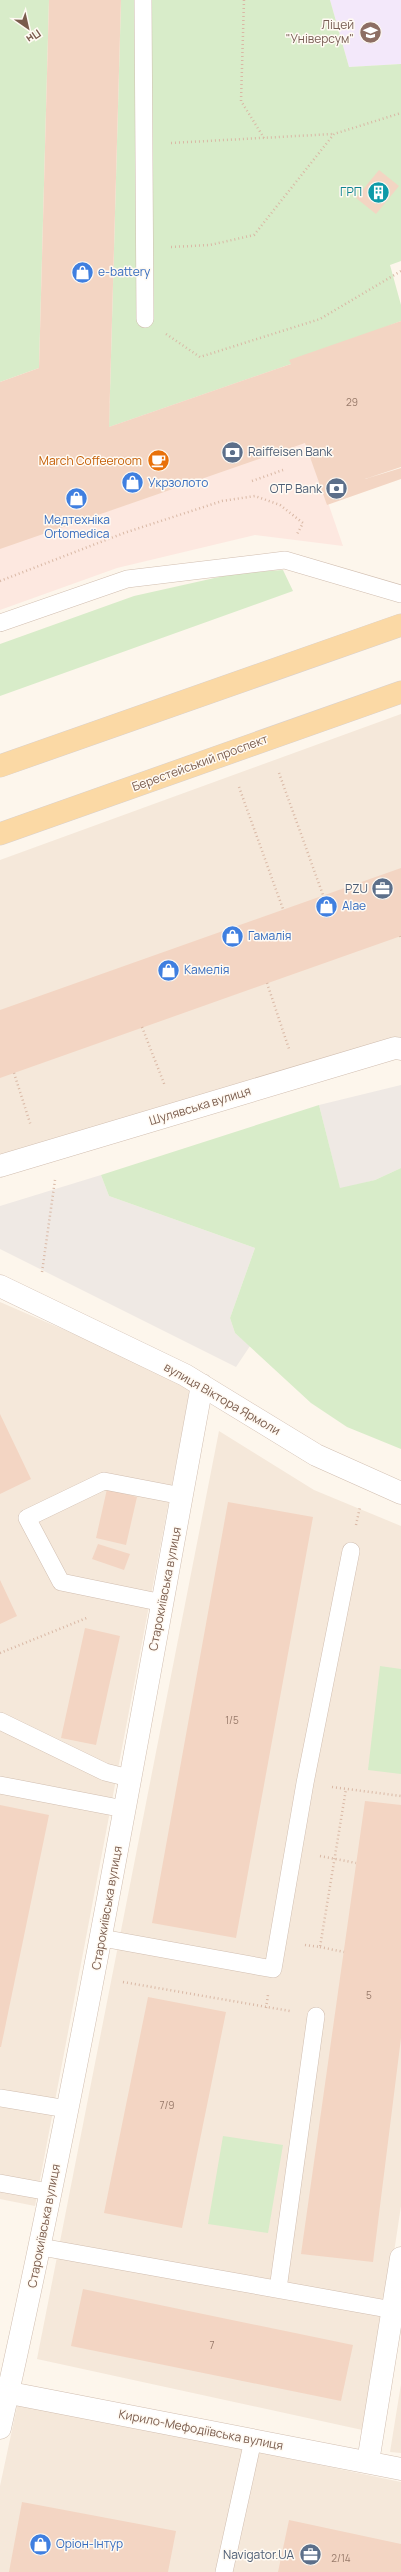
<svg xmlns="http://www.w3.org/2000/svg" width="401" height="2572" viewBox="0 0 401 2572" font-family="Manrope,sans-serif">
<style>
.residential{fill:#f5e8da}
.commercial{fill:#fde8e0}
.industrial{fill:#efe9e4}
.education{fill:#f3e8fa}
.green{fill:#d8ecc9}
.building{fill:#f3d5c3}
.lines{fill:none;stroke-linecap:round;stroke-linejoin:round}
.lane-casing{stroke:#d1beb0;stroke-width:18}
.street-casing{stroke:#d1beb0;stroke-width:23}
.primary-casing{stroke:#dad1cd;stroke-width:23}
.path{stroke:#d9b8a5;stroke-width:2.5;stroke-dasharray:1 3;stroke-linecap:butt}
.lane{stroke:#fff;stroke-width:17}
.street{stroke:#fff;stroke-width:22}
.primary{stroke:#fbd9a5;stroke-width:22}
.labels{text-anchor:middle;stroke-width:3;stroke-linejoin:round;paint-order:stroke}
.number-label{font-size:10px;fill:#987a6a}
.education-label{font-size:12px;fill:#785e54;stroke:#fffaf3;text-anchor:end}
.culture-label{font-size:12px;fill:#0d838f;stroke:#fffaf3;text-anchor:end}
.shop-label{font-size:12px;fill:#366cbe;stroke:#fffaf3;text-anchor:start}
.service-label{font-size:12px;fill:#4e5e75;stroke:#fffaf3;text-anchor:end}
.food-label{font-size:12px;fill:#c56008;stroke:#fffaf3;text-anchor:end}
.street-label{font-size:12px;fill:#7a5c4d;stroke:#fffaf3}
</style>
<rect width="100%" height="100%" fill="#fdf6ec"/>
<path class="residential" d="M401 714V1042L0 1158V860Z
M0 1302 143 1364 190 1390 35 2206 0 2199Z
M219 1431 314 1490 401 1526V2206L367 2431 37 2359Z
M401 2384V2453L390 2452Z
M18 2402 401 2482V2572H0V2486Z"/>
<path class="commercial" d="M274 347 343 546 255 535 117 568 0 610V441Z"/>
<path class="industrial" d="M401 1085V1168L375 1180 340 1189 319 1105Z
M101 1175 109 1196 255 1248 230 1318 235 1333 250 1346 236 1367 0 1249V1206Z"/>
<path class="education" d="M330 0H401V64L349 67Z"/>
<path class="green" d="M0 0H49L39 368 0 382Z
M121 0H330L349 67 401 64V261L390 265 401 305V321L291 364 109 427Z
M283 570 293 591 0 696V644L134 596 237 573Z
M319 1105 340 1188 375 1180 401 1168V1449L347 1427 311 1403 235 1333 230 1318 255 1248 109 1196 101 1175Z
M380 1666 401 1669V1774L368 1770Z
M223 2136 283 2145 268 2233 208 2224Z"/>
<path class="building" d="M49 0H121L109 427 291 364 289 360 401 321V467L365 479 401 468V479L327 505 305 443 0 549V382L39 368Z
M379 170 399 186 376 214 356 198Z
M401 868V936L0 1078V1010Z
M0 1414 31 1479 0 1494Z
M107 1489 137 1497 126 1545 96 1538Z
M228 1502 313 1517 236 1938 152 1923Z
M98 1544 130 1554 124 1570 92 1559Z
M0 1580 17 1616 0 1624Z
M85 1628 120 1636 96 1745 61 1738Z
M365 1801 401 1805V2038L373 2262 301 2254Z
M0 1805 49 1815 1 2047H0Z
M148 1997 226 2012 182 2228 104 2213Z
M83 2289 353 2345 341 2401 71 2346Z
M22 2502 176 2531 168 2572H9Z
M289 2520 401 2544V2572H278Z"/>
<g class="lines">
<defs>
<path id="lane" d="M143 0 145 319
M0 623 127 579 285 560 401 594
M163 1603 61 1582 27 1518 104 1481 182 1496
M0 1721 105 1772 129 1778
M0 1785 124 1809
M102 1938 273 1969 305 1783 351 1551
M0 2098 67 2109
M0 2183 49 2192
M41 2247 393 2310
M278 2289 316 2016
M224 2572 253 2440"/>
<path id="street" d="M0 1166 395 1048 401 1049
M0 1286 185 1375 316 1455 401 1493
M0 2391 401 2469
M0 2428C78 2083 138 1734 202 1385
M368 2462 401 2258"/>
<path id="primary" d="M0 766 401 625
M0 834 401 692"/>
</defs>
<use href="#lane" class="lane-casing"/>
<use href="#street" class="street-casing"/>
<use href="#primary" class="primary-casing"/>
<path class="path" d="M244 0 241 101 264 138
M171 143 333 134
M171 247 210 245 254 235 334 134 401 113
M166 334 200 357 320 319 401 271
M252 481 283 470
M0 581 124 533 222 501 255 496 280 505 303 523 296 536
M279 773 323 895
M239 787 283 909
M400 936 401 939
M267 983 289 1049
M142 1027 165 1086
M14 1073 31 1126
M42 1272 55 1180
M356 1525 360 1507
M0 1653 89 1617
M332 1787 401 1796
M320 1856 356 1863
M305 1945 320 1947 346 1789
M320 1947 344 1952
M123 1982 290 2011
M266 2008 268 1995"/>
<use href="#lane" class="lane"/>
<use href="#street" class="street"/>
<use href="#primary" class="primary"/>
</g>
<defs>
<symbol id="school-disc" viewBox="-11 -11 22 22"><circle r="9.5" fill="#8d6e63" stroke="#fffaf3"/><path d="M0-5L7-2L0 1L-7-2ZM-4 1L0 2.5L4 1V4Q0 6-4 4Z" fill="#fff"/></symbol>
<symbol id="building-disc" viewBox="-11 -11 22 22"><circle r="9.5" fill="#0f9aa8" stroke="#fffaf3"/><path d="M-4-6H4V6H1V3H-1V6H-4ZM-2.5-4.3h1.7v1.8h-1.7ZM.8-4.3h1.7v1.8H.8ZM-2.5-1h1.7V.8h-1.7ZM.8-1h1.7V.8H.8Z" fill="#fff"/></symbol>
<symbol id="shop-disc" viewBox="-11 -11 22 22"><circle r="9.5" fill="#3f7fe0" stroke="#fffaf3"/><path d="M-5-2.5h2.3a2.7 3.5 0 0 1 5.4 0H5L5.5 6h-11ZM-1.5-2.5h3a1.5 2.3 0 0 0-3 0Z" fill="#fff"/></symbol>
<symbol id="bank-disc" viewBox="-11 -11 22 22"><circle r="9.5" fill="#5c6f8a" stroke="#fffaf3"/><path d="M-6-4H6V4H-6ZM0-2.3a2.3 2.3 0 1 0 0 4.6a2.3 2.3 0 1 0 0-4.6Z" fill="#fff"/></symbol>
<symbol id="cafe-disc" viewBox="-11 -11 22 22"><circle r="9.5" fill="#e8710a" stroke="#fffaf3"/><path d="M-5.5-4.5H6V0H3Q3 3.5 0 3.5H-2.5Q-5.5 3.5-5.5 0ZM3-3.2v2h1.7v-2ZM-6 4.5H4V6H-6Z" fill="#fff"/></symbol>
<symbol id="office-disc" viewBox="-11 -11 22 22"><circle r="9.5" fill="#5c6f8a" stroke="#fffaf3"/><path d="M-6-3h4V-5.5h4V-3h4V5H-6ZM-1-4.5V-3h2v-1.5ZM-6 0V1H6V0Z" fill="#fff"/></symbol>
</defs>
<g fill-rule="evenodd">
<use href="#school-disc" x="358" y="20" width="25" height="25"/>
<use href="#building-disc" x="366" y="180" width="25" height="25"/>
<use href="#shop-disc" x="70" y="260" width="25" height="25"/>
<use href="#bank-disc" x="220" y="440" width="25" height="25"/>
<use href="#cafe-disc" x="146" y="448" width="25" height="25"/>
<use href="#shop-disc" x="120" y="470" width="25" height="25"/>
<use href="#bank-disc" x="324" y="476" width="25" height="25"/>
<use href="#shop-disc" x="64" y="486" width="25" height="25"/>
<use href="#office-disc" x="370" y="876" width="25" height="25"/>
<use href="#shop-disc" x="314" y="894" width="25" height="25"/>
<use href="#shop-disc" x="220" y="924" width="25" height="25"/>
<use href="#shop-disc" x="156" y="958" width="25" height="25"/>
<use href="#shop-disc" x="28" y="2532" width="25" height="25"/>
<use href="#office-disc" x="298" y="2542" width="25" height="25"/>
</g>
<g class="labels">
<g class="number-label">
<text x="352" y="406">29</text>
<text x="232" y="1724">1/5</text>
<text x="369" y="1999">5</text>
<text x="167" y="2109">7/9</text>
<text x="212" y="2349">7</text>
<text x="341" y="2562">2/14</text>
</g>
<g class="education-label">
<text x="354" y="29">Ліцей<tspan x="354" dy="14">"Універсум"</tspan></text>
</g>
<g class="culture-label">
<text x="362" y="196">ГРП</text>
</g>
<g class="shop-label">
<text x="98" y="276">e-battery</text>
<text x="148" y="487">Укрзолото</text>
<text x="77" y="524" text-anchor="middle">Медтехніка<tspan x="77" dy="14">Ortomedica</tspan></text>
<text x="342" y="910">Alae</text>
<text x="248" y="940">Гамалія</text>
<text x="184" y="974">Камелія</text>
<text x="56" y="2548">Оріон-Інтур</text>
</g>
<g class="service-label">
<text x="248" y="456" text-anchor="start">Raiffeisen Bank</text>
<text x="322" y="493">OTP Bank</text>
<text x="368" y="893">PZU</text>
<text x="294" y="2559">Navigator.UA</text>
</g>
<g class="food-label">
<text x="142" y="465">March Coffeeroom</text>
</g>
<g class="street-label">
<text transform="translate(200 763) rotate(-20)" y="4">Берестейський проспект</text>
<text transform="translate(200 1106) rotate(-17)" y="4">Шулявська вулиця</text>
<text transform="translate(222 1399) rotate(30)" y="4">вулиця Віктора Ярмоли</text>
<text transform="translate(165 1589) rotate(-79)" y="4">Старокиївська вулиця</text>
<text transform="translate(107 1908) rotate(-80)" y="4">Старокиївська вулиця</text>
<text transform="translate(44 2226) rotate(-79)" y="4">Старокиївська вулиця</text>
<text transform="translate(201 2430) rotate(11)" y="4">Кирило-Мефодіївська вулиця</text>
</g>
</g>
<g transform="translate(28 28) rotate(146)" stroke="#fffaf3" stroke-width="3" paint-order="stroke">
<path d="M0-3L7 15L0 10L-7 15Z" fill="#7a5c4d"/>
<text y="-6" font-size="11" font-weight="bold" text-anchor="middle" fill="#7a5c4d">Пн</text>
</g>
</svg>
